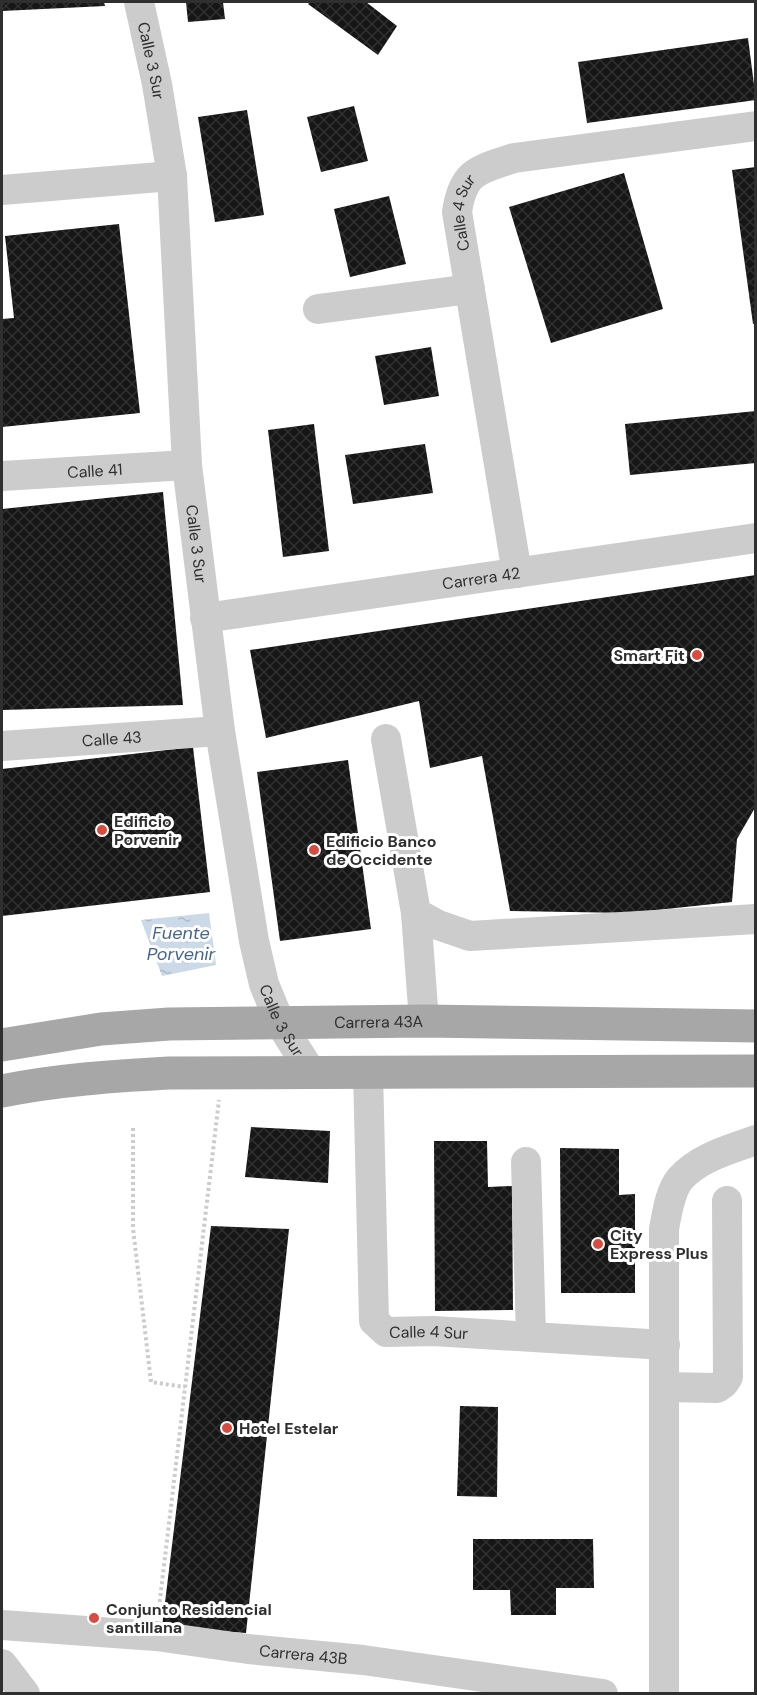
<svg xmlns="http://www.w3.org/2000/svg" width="757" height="1695" viewBox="0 0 757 1695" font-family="'DM Sans',sans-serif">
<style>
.water{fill:url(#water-ripples)}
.building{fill:url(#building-cross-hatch)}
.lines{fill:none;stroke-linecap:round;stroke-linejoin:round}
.path{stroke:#ccc;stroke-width:4;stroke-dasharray:3 3;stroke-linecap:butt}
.minor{stroke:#ccc;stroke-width:30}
.major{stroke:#a7a7a7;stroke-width:33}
.poi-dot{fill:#d84b3f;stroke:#fff;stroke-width:2}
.labels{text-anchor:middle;stroke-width:6;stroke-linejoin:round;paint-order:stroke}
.street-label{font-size:16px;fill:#2f2f2f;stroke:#fff}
.poi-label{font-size:16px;font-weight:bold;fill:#2f2f2f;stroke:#fff;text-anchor:start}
.water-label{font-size:18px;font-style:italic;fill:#43648b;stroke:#fff}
</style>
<defs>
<pattern id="water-ripples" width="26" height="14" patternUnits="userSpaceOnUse" patternTransform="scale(1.5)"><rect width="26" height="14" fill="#cbd9e9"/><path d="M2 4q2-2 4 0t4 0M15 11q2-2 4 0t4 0" fill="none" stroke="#afbbc8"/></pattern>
<pattern id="building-cross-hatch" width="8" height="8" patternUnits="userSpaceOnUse" patternTransform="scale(1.5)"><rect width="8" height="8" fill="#161616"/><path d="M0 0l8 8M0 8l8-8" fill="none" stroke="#303030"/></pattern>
</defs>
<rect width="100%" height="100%" fill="#fff"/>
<path class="water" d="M209 913 216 965 162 976 141 920Z"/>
<path class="building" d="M2 2H104L105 6 2 11Z
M186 2H223L225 19 188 22Z
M310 2H366L397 26 378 55 308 4Z
M748 38 756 100 587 123 578 62Z
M354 106 368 161 321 172 307 117Z
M247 110 264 215 215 222 198 117Z
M756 167V323L753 324 732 170Z
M624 173 663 309 551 343 509 207Z
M389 196 406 264 350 277 334 209Z
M119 224 140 413 2 427V319L14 318 5 236Z
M431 347 439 396 384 405 375 356Z
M756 411V463L630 475 625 424Z
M314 424 329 551 283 557 268 430Z
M425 444 433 493 353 504 345 455Z
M163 492 183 705 2 710V509Z
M756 575V806L737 839 732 902 629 913 510 911 482 756 430 768 419 701 266 738 250 650Z
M193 747 210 892 2 916V769Z
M348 760 371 929 280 941 257 772Z
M251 1127 330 1131 328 1183 245 1177Z
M434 1141H487L488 1187 512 1186 513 1310 435 1311Z
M560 1148 619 1149V1195L635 1194V1293H561Z
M211 1226 289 1229 246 1633 162 1627Z
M460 1406 498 1407 497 1497 457 1496Z
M473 1539H593L594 1588H556V1615H511L510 1590H473Z"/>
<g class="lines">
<path class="path" d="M133 1128V1228L151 1382 185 1387
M159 1608 219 1100"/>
<g class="minor">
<path id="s1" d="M139 2 157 84 172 176 187 465 220 731 254 941 264 984 280 1023 311 1072"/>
<path d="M2 190 172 176"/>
<path d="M318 309 470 289"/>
<path id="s2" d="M2 476 187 465"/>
<path id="s3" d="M517 573 457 212C463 171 478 170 514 158L756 126"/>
<path id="s4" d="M205 618 756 538"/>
<path d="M386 739 416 913 438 925 470 936 756 919"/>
<path id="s5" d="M2 746 220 731"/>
<path d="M416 913 424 1021"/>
<path id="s6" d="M368 1071 374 1321 386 1332 433 1331 665 1345"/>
<path d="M526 1162 531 1336"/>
<path d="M665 1387 717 1388 724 1383 728 1377 727 1201"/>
<path id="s7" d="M2 1625 156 1636 248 1649 363 1660 603 1694"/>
<path d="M2 1664 25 1694"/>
<path d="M664 1694V1229C667 1213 670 1191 680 1179 698 1158 730 1149 756 1140"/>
</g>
<g class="major">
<path id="s8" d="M2 1045 101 1029 169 1024 424 1021 756 1026"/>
<path d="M2 1091C57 1080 113 1076 169 1073L756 1071"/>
</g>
</g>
<g class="poi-dot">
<circle cx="697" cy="655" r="6"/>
<circle cx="102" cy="830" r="6"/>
<circle cx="314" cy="850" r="6"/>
<circle cx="598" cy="1244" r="6"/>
<circle cx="227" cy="1428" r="6"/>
<circle cx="94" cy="1618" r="6"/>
</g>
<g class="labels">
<g class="street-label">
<text dy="6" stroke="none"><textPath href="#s1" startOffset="60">Calle 3 Sur</textPath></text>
<text dy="6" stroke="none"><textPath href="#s3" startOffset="366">Calle 4 Sur</textPath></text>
<text dy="6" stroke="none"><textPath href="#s2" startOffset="93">Calle 41</textPath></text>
<text dy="6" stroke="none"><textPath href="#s1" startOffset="546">Calle 3 Sur</textPath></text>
<text dy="6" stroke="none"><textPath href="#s4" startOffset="279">Carrera 42</textPath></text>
<text dy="6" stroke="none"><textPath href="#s5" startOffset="110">Calle 43</textPath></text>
<text dy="6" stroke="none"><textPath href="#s1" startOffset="1032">Calle 3 Sur</textPath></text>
<text dy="6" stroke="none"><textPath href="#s8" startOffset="378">Carrera 43A</textPath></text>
<text dy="6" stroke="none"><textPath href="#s6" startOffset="309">Calle 4 Sur</textPath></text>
<text dy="6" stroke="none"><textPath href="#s7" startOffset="303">Carrera 43B</textPath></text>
</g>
<g class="poi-label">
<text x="685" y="661" text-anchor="end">Smart Fit</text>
<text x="114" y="827">Edificio<tspan x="114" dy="18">Porvenir</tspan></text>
<text x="326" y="847">Edificio Banco<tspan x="326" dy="18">de Occidente</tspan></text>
<text x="610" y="1241">City<tspan x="610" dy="18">Express Plus</tspan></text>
<text x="239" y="1434">Hotel Estelar</text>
<text x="106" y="1615">Conjunto Residencial<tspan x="106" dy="18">santillana</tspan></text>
</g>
<g class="water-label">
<text x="181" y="939">Fuente<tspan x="181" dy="21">Porvenir</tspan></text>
</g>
</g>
<rect width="757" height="1695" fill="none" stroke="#2f2f2f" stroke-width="6"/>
</svg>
